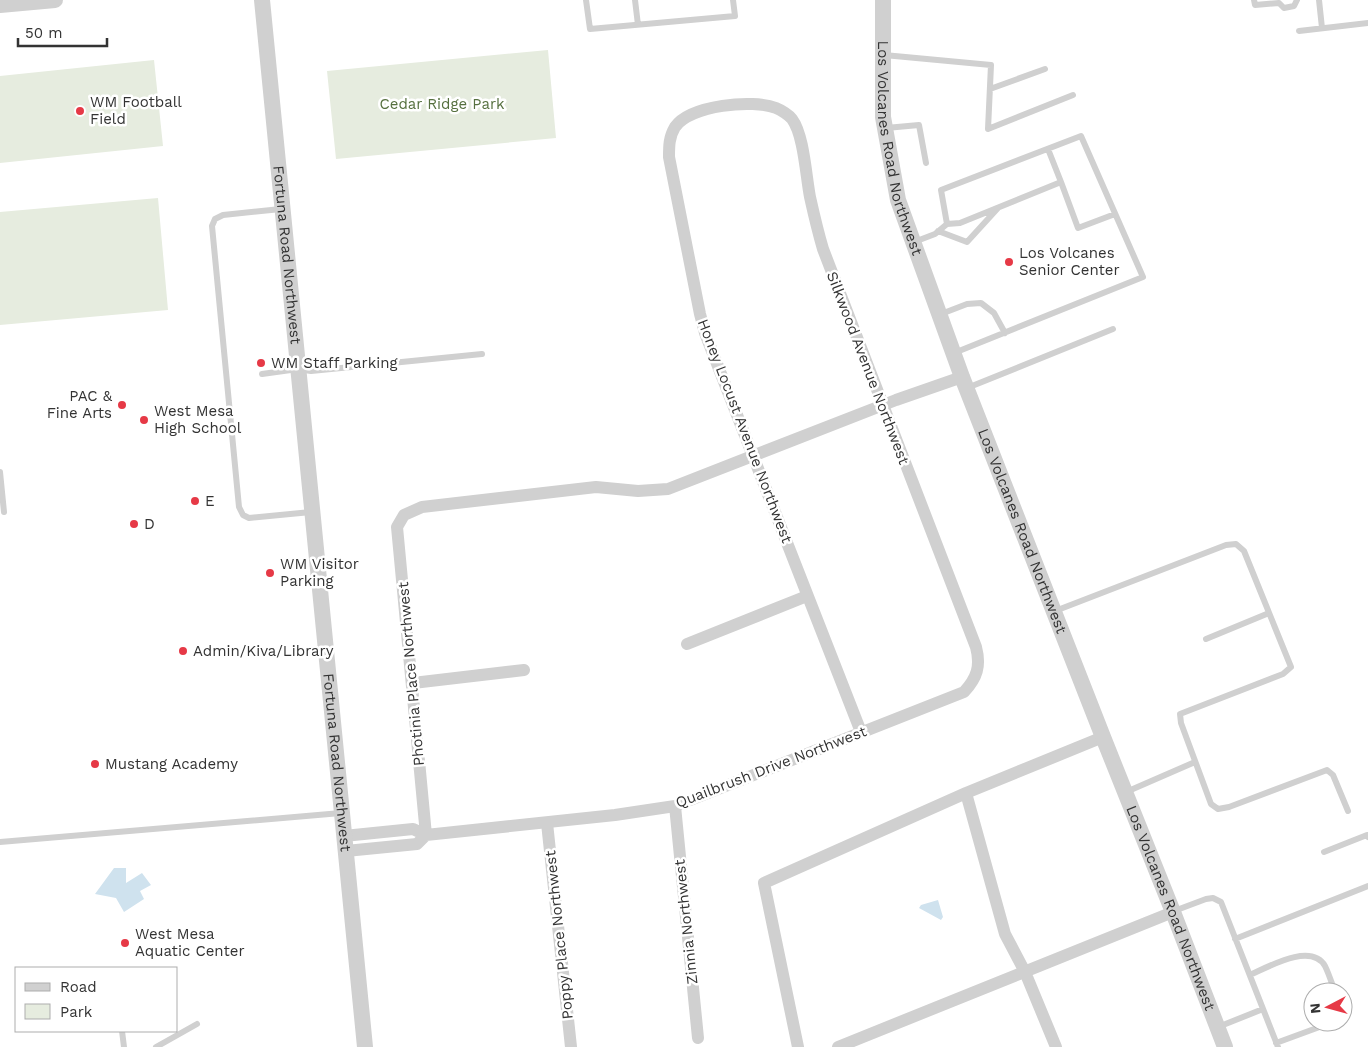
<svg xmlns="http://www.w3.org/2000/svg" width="1368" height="1047" viewBox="0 0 1368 1047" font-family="'Work Sans',sans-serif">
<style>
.green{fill:#e6ecdf}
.water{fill:#cfe2ee}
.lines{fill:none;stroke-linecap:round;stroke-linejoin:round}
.service{stroke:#d0d0d0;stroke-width:6}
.minor{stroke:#d0d0d0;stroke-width:12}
.tertiary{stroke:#d0d0d0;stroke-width:16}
.poi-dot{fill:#e63946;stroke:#fff;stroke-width:2}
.labels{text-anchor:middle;stroke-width:5;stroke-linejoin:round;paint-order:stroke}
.poi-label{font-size:15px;fill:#333;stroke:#fff;text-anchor:start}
.park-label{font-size:15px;fill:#56703f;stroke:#fff}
.street-label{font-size:15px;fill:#333;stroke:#fff}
</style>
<rect width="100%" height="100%" fill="#fff"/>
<path class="green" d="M548 50 556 138 336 159 327 71Z
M154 60 163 146 0 163V76Z
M158 198 168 310 0 325V212Z"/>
<path class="water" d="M114 868H126V883L142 873 151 885 140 891 144 899 124 912 116 898 95 894Z
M938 900 943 917 941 920 919 908 921 905Z"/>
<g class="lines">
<path class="service" d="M586 0 590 29 735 16 733 0
M635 0 638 25
M1254 0 1255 5 1279 3 1284 8 1294 6 1297 0
M1319 0 1322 28
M1299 31 1368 23
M884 55 991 65 988 129 1073 95
M990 89 1045 69
M886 128 919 125 926 163
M1061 182 1078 228 1115 214
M281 209 223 215 215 219 212 226 239 507 243 515 249 518 311 512
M947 224 960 223 1061 182 1048 149
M938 231 967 242 998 208
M914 242 935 234 947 224 941 190 1081 136 1143 277 954 353
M941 314 967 304 981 303 994 313 1005 333
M262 374 298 369 311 371 482 354
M967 388 1113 329
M0 472 4 512
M1055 611 1226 545 1236 544 1244 551 1291 667 1283 674 1180 714 1181 723 1211 804 1218 809 1229 807 1327 770 1333 775 1348 811
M1206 639 1269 613
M1126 792 1195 762
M0 842 341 813
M1324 852 1367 835 1368 837
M1174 911 1206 899 1213 898 1221 902 1278 1047
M1235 939 1368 886
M1250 975C1268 967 1311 942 1325 966 1329 974 1332 984 1335 992
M1218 1027 1263 1009
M122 1031 124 1047
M1276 1043 1325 1025 1329 1022
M156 1047 197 1024"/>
<path class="minor" d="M687 644 807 596
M413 683 524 670
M966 793 1005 934 1025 972 1056 1047
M675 806 698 1038
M547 823 571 1047
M426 835 397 527 404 515 422 507 596 487 638 491 668 489 896 400 962 377
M344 836 413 829 426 835 615 815 675 806 964 692C977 678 981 666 976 647L823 249C818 232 814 215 810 197 806 177 804 135 792 119 789 115 781 110 776 108 753 99 690 105 675 127 669 137 669 146 669 157L700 314 705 333 861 732
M346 851 417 844 426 835
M798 1047 764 883 966 793 1103 737
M838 1047 1173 912"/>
<g class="tertiary">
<path id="s1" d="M262 0 365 1047"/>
<path id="s2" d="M883 0V117L898 200 962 377 1103 737 1173 912 1225 1047"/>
<path d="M0 5 55 0"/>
</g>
</g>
<g class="poi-dot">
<circle cx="80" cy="111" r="5"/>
<circle cx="1009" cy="262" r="5"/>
<circle cx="261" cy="363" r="5"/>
<circle cx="122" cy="405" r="5"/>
<circle cx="144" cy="420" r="5"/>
<circle cx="195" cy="501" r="5"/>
<circle cx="134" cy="524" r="5"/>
<circle cx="270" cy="573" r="5"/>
<circle cx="183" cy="651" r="5"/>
<circle cx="95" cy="764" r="5"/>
<circle cx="125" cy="943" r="5"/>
</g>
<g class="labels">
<g class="poi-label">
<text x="90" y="107">WM Football<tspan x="90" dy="17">Field</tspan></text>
<text x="1019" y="258">Los Volcanes<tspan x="1019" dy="17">Senior Center</tspan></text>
<text x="271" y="368">WM Staff Parking</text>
<text x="112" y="401" text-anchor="end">PAC &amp;<tspan x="112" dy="17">Fine Arts</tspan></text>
<text x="154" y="416">West Mesa<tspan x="154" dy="17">High School</tspan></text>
<text x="205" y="506">E</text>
<text x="144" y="529">D</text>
<text x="280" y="569">WM Visitor<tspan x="280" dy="17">Parking</tspan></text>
<text x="193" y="656">Admin/Kiva/Library</text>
<text x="105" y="769">Mustang Academy</text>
<text x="135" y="939">West Mesa<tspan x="135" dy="17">Aquatic Center</tspan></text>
</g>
<g class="park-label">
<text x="442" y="109">Cedar Ridge Park</text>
</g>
<g class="street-label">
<text dy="5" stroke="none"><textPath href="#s2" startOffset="150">Los Volcanes Road Northwest</textPath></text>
<text dy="5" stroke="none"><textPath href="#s1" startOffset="256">Fortuna Road Northwest</textPath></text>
<text transform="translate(868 368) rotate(69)" y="5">Silkwood Avenue Northwest</text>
<text transform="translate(745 431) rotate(69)" y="5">Honey Locust Avenue Northwest</text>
<text dy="5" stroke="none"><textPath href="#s2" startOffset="555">Los Volcanes Road Northwest</textPath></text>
<text transform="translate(411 674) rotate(-95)" y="5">Photinia Place Northwest</text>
<text dy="5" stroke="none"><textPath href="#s1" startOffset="766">Fortuna Road Northwest</textPath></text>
<text transform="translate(771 767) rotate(-21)" y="5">Quailbrush Drive Northwest</text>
<text dy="5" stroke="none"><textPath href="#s2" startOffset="960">Los Volcanes Road Northwest</textPath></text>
<text transform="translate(686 922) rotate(-96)" y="5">Zinnia Northwest</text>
<text transform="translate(559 935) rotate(-96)" y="5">Poppy Place Northwest</text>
</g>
</g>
<rect x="15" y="967" width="162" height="65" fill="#ffffff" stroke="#adadad"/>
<rect x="25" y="983" width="25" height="8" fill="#d0d0d0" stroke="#adadad"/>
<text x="60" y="992" font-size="15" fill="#333333">Road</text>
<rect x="25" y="1004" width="25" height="15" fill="#e6ecdf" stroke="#adadad"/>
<text x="60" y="1017" font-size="15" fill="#333333">Park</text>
<g transform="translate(1328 1007) rotate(264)"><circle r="24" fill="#ffffff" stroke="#adadad"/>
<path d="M0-4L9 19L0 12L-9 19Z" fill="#e63946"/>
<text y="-8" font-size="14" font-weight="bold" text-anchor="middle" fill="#333333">N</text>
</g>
<path d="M18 38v8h89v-8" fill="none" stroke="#333333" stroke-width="2.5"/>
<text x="25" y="38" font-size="15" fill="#333333" stroke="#ffffff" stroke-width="4" paint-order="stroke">50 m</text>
</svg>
